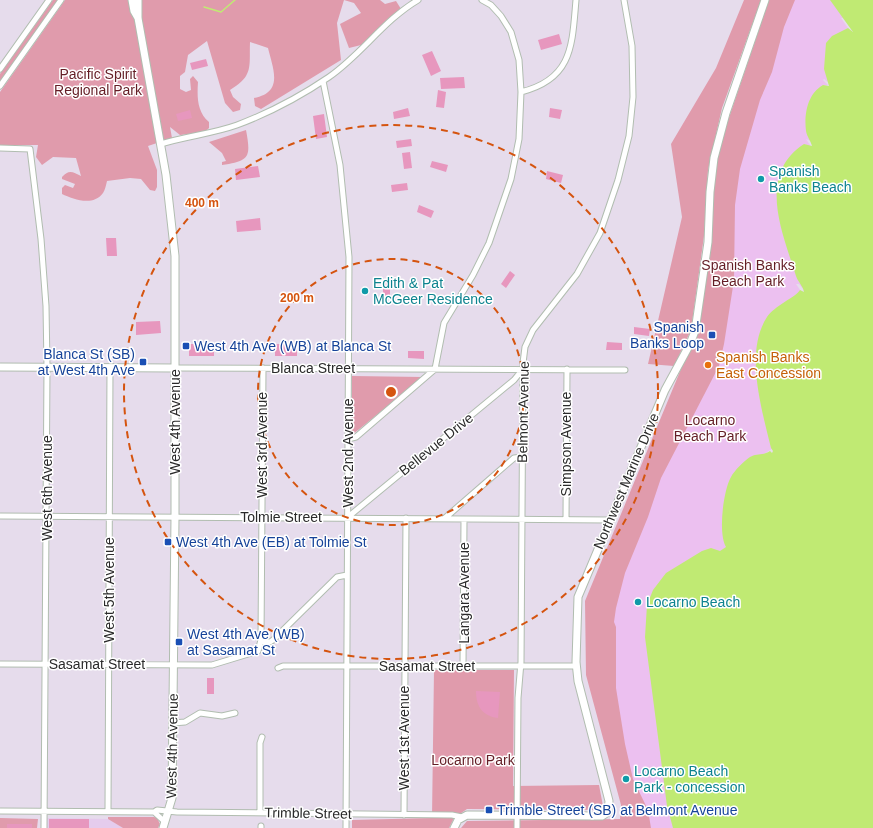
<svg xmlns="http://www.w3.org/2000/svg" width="873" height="828" viewBox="0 0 873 828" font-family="Helvetica,sans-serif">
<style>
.education{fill:#e5cced}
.green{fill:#e09bac}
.sand{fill:#ecc0f0}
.pitch{fill:#e797be}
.water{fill:#c0ea73}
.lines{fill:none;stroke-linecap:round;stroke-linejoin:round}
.stream{stroke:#c0ea73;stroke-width:1.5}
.street-casing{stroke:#b1bdb0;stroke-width:7}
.secondary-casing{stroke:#b1bdb0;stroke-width:9}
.street{stroke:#fff;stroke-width:5}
.secondary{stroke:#fff;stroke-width:7}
.ring{fill:none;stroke:#d5540f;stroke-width:2;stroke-dasharray:7 5}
.culture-dot{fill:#0f9aa8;stroke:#fff;stroke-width:1.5}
.transit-dot{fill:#1a4fb4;stroke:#fff;stroke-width:1.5}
.food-dot{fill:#e8710a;stroke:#fff;stroke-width:1.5}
.labels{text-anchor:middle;stroke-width:3;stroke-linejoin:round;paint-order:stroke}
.park-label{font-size:14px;fill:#641d25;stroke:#fff}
.culture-label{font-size:14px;fill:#0d838f;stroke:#fff;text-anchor:start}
.transit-label{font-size:14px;fill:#164399;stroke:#fff;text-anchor:start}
.food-label{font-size:14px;fill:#c56008;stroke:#fff;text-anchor:start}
.street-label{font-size:14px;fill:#2a2a2a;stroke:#fff}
.centre{fill:#d5540f;stroke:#fff;stroke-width:2}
.ring-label{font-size:12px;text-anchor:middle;font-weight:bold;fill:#d5540f;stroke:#fff;stroke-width:3;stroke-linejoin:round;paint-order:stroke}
</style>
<rect width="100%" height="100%" fill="#e6dcec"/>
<path class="education" d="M47 818 108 819 123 828H47Z"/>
<path class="green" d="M53 0H58L0 81V74Z
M65 0H344L337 23 341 60 261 109 255 106 254 98C284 92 273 69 268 48L250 42C249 66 254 76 230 90L233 97 241 104 240 110 233 112 225 103 207 41 188 55 185 72 180 76V89L186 92 191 90 190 79 193 76 198 82C197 97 197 112 209 122V128L205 132 180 135 170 127 172 138 148 146 157 170V187L155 191 150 190 141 179 130 178 107 181C106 185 105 190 103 193 93 207 73 199 62 194V188L65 185 73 188 75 184 62 179V177C69 169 73 172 81 176L76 158 53 157 42 165 36 157 38 145H0V92Z
M344 0H380L385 4 396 1 401 9 361 45 349 48 340 24 361 13 354 3Z
M744 0H761L722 108 708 170 704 236 691 330 674 366 648 364 682 217 671 144 716 68Z
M769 0H817L776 233 796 285 755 325 725 548 673 828H461L467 821 620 819 621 805 586 675 585 601 698 328 701 314 710 244 714 172 720 144Z
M246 130C251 157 250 161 222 165V162L226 161 222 153 209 142Z
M352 376 423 377 352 435Z
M434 670H514L513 786 599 785 603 806 597 810 467 809 454 818 449 828H352V820L432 818Z
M108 817H154L157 818 160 824 158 828H123L108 819Z
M0 818 38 819 37 828H0Z"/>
<path class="sand" d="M795 0H836L849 22V26L843 18H841L848 28 837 35 829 83 824 79 823 80 828 85 823 86 811 141 806 139 810 145 804 290 799 284H796L805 297 775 447 756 459 727 547 684 828H651L648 810 633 779 625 744 616 688V627L614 622 616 608 625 573 648 517 661 478 719 366 724 344 734 280 735 205 740 169 760 100 772 72 784 27Z"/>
<path class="pitch" d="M559 34 562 44 541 50 538 40Z
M432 51 441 71 431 76 422 55Z
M206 59 208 66 192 70 190 63Z
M464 77 465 88 441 89 440 78Z
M438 90 446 92 444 108 436 107Z
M408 108 410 116 394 119 393 112Z
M550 108 562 110 560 119 549 117Z
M190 110 192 118 178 121 176 114Z
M324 114 327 137 316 139 313 116Z
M411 139 412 146 397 148 396 141Z
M410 152 412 168 404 169 402 153Z
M432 161 448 165 446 172 430 167Z
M258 166 260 177 236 180 235 169Z
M547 171 563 175 561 183 546 179Z
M407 183 408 190 392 192 391 185Z
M419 205 434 211 431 218 417 212Z
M260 218 261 230 237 232 236 221Z
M106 238H116L117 256H107Z
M510 271 515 275 506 288 501 284Z
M383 282H390V298H383Z
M160 321 161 333 136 335V322Z
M634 327 650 329 649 336 634 334Z
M607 342 622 343V350H606Z
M189 344H214V356H189Z
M275 344H297V356H275Z
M408 351H424V359L408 358Z
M207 678H214V694H207Z
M476 691 500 692 498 718C482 716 476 706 476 691Z
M49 819H89V828H49Z
M7 824H32V828H7Z"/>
<path class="water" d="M830 0H873V828H673L667 806 645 637 647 605 653 590 666 573 702 551 711 548 720 551 726 547C718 534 723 491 731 477 734 471 744 461 750 457 756 453 763 456 770 451L772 453 773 451 771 448C762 410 744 352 767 317 774 306 796 297 800 290L804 292C803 286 798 282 796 276 783 234 756 175 804 144L812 146C811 141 807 137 806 131 804 115 807 94 823 85L829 86 824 69 826 43 832 36 848 28 853 32Z"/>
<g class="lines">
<path class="stream" d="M204 7 221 12 235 0"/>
<defs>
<path id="street" d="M0 69 49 0
M323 81 340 165 349 257 346 828
M0 86 61 0
M521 92C573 79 572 45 576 0
M161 144C186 136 212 134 237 125 269 113 301 96 329 77 361 55 384 20 418 0
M0 148 30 149 41 239 46 306 47 367 44 828
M175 368 625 370
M348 439 356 437 435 369 444 323 473 275 489 243 511 179 519 139 521 92 519 60 511 32 501 16 491 5 482 0
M0 516 609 520
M348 517 514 380 523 369
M445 518 514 458 522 457
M566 519 567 369
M261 642H270L273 640 337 577 347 575
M0 664 212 665 258 651 261 640 263 368
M463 666 464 519
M278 668 283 666H576
M173 723 185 722 200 713 222 716 235 713
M0 811 154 812 157 810 177 812 452 815 462 817
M108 811 110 368
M154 812 165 822
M260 812V743L262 737
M404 815 406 518
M261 828V826
M517 828 518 698 521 662 523 363 525 347 533 330 577 274 600 233 618 180 629 136 633 97 632 46 624 0"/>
<path id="secondary" d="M132 0 134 11 138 18
M138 0V18L166 175 175 256V517L172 798 163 828
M0 367 175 368
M454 828 458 820 467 815 596 816H602L608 812 609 801 578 681 576 662 578 597 665 390 690 344 695 331 708 242 710 192 714 158 726 113 765 0"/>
</defs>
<use href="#street" class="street-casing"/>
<use href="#secondary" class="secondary-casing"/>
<use href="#street" class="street"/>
<use href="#secondary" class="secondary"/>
</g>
<g class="ring">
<circle cx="391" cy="392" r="133"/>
<circle cx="391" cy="392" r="267"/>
</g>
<g class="culture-dot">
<circle cx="761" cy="179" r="4"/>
<circle cx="365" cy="291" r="4"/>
<circle cx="638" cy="602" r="4"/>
<circle cx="626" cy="779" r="4"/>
</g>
<g class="transit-dot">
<rect x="708" y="331" width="8" height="8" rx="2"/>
<rect x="182" y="342" width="8" height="8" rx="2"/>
<rect x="139" y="358" width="8" height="8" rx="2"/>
<rect x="164" y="538" width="8" height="8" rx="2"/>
<rect x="175" y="638" width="8" height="8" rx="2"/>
<rect x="485" y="806" width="8" height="8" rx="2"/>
</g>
<circle class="food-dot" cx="708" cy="365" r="4"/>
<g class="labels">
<g class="park-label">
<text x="98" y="79">Pacific Spirit<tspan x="98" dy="16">Regional Park</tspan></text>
<text x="748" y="270">Spanish Banks<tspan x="748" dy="16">Beach Park</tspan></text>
<text x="710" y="425">Locarno<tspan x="710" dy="16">Beach Park</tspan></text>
<text x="473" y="765">Locarno Park</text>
</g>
<g class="culture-label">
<text x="769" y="176">Spanish<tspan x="769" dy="16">Banks Beach</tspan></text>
<text x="373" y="288">Edith &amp; Pat<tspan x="373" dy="16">McGeer Residence</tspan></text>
<text x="646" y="607">Locarno Beach</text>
<text x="634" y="776">Locarno Beach<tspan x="634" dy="16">Park - concession</tspan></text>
</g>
<g class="transit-label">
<text x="704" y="332" text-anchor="end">Spanish<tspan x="704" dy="16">Banks Loop</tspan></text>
<text x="194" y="351">West 4th Ave (WB) at Blanca St</text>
<text x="135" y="359" text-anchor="end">Blanca St (SB)<tspan x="135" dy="16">at West 4th Ave</tspan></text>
<text x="176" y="547">West 4th Ave (EB) at Tolmie St</text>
<text x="187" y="639">West 4th Ave (WB)<tspan x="187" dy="16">at Sasamat St</tspan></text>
<text x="497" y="815">Trimble Street (SB) at Belmont Avenue</text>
</g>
<g class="food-label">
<text x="716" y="362">Spanish Banks<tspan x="716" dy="16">East Concession</tspan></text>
</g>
<g class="street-label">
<text x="313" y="373">Blanca Street</text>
<text transform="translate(523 412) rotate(-89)" y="5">Belmont Avenue</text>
<text transform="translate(175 422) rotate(-90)" y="5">West 4th Avenue</text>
<text transform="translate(436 444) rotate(-39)" y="5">Bellevue Drive</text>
<text transform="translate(566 444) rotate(-90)" y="5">Simpson Avenue</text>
<text transform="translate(262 445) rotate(-90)" y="5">West 3rd Avenue</text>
<text transform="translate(348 453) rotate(-90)" y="5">West 2nd Avenue</text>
<text transform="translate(626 481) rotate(-67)" y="5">Northwest Marine Drive</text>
<text transform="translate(47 488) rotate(-90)" y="5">West 6th Avenue</text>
<text x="281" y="522">Tolmie Street</text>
<text transform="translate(109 590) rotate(-90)" y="5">West 5th Avenue</text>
<text transform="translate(464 593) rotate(-90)" y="5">Langara Avenue</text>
<text x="97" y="669">Sasamat Street</text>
<text x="427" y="671">Sasamat Street</text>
<text transform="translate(404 738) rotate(-90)" y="5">West 1st Avenue</text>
<text transform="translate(172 746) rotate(-89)" y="5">West 4th Avenue</text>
<text transform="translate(308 813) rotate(1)" y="5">Trimble Street</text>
</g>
</g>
<circle cx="391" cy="392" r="6" class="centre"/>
<g class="ring-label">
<text x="202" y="207">400 m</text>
<text x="297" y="302">200 m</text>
</g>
</svg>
